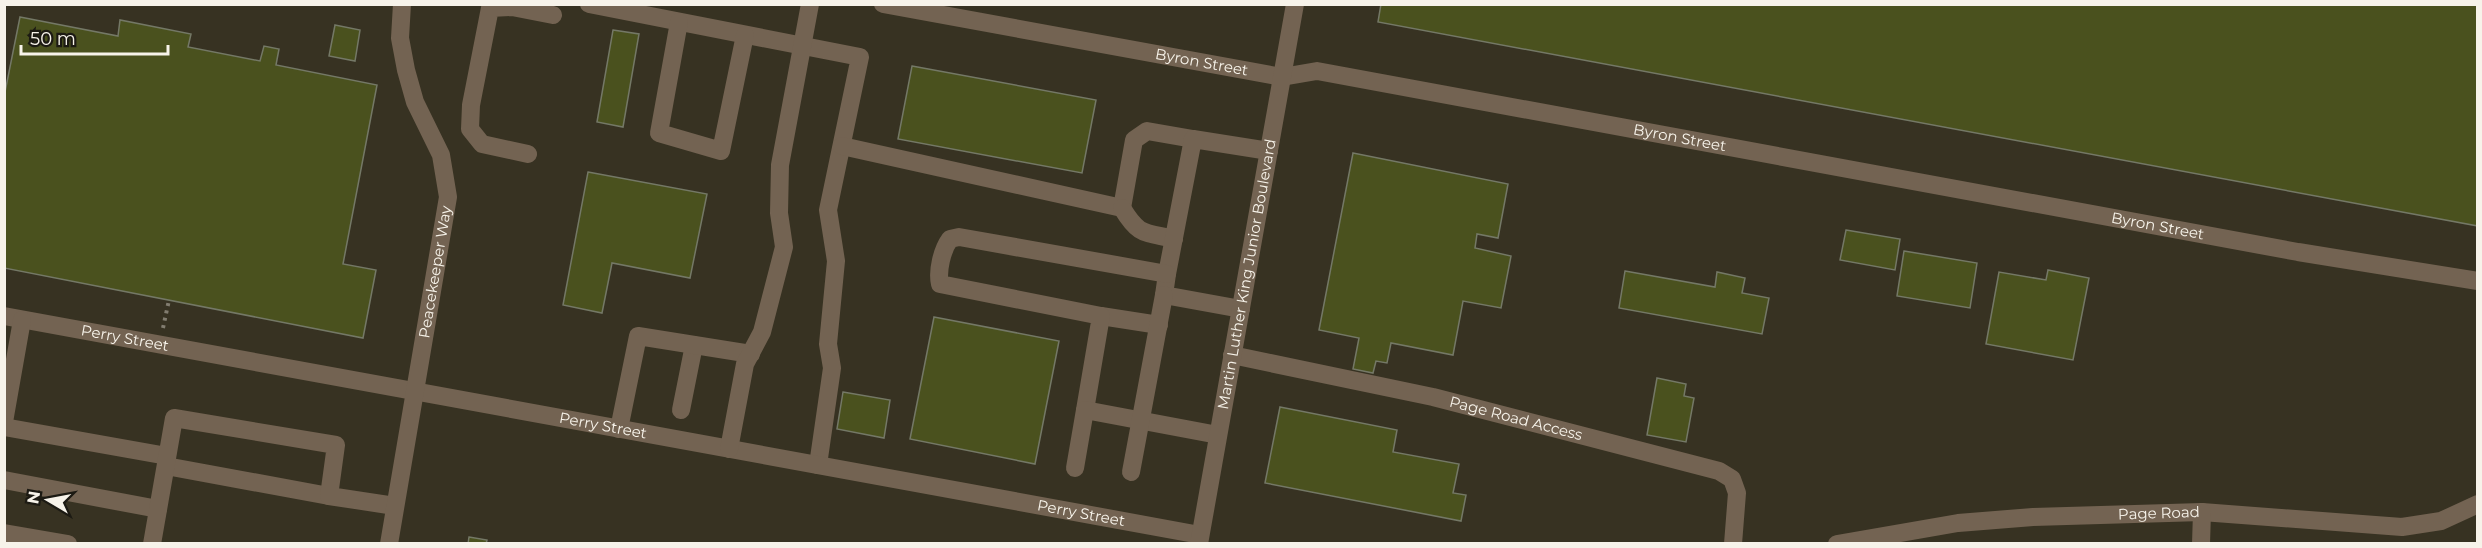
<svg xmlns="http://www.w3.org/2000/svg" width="2482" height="548" viewBox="0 0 2482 548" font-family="Montserrat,sans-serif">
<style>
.building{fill:#4a511e;stroke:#747866;stroke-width:1.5}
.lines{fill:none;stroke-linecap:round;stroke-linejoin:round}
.path{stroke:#827d70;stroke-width:4;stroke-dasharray:3 4.5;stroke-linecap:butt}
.minor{stroke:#736352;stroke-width:18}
.labels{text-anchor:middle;stroke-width:6;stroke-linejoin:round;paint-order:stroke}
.street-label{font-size:15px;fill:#f7f3ea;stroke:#1c1a13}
</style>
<rect width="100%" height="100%" fill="#373222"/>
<path class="building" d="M1381 4H2478V226L1378 22Z
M20 17 118 36 120 20 191 34 188 47 260 61 264 46 279 49 276 65 377 85 343 264 376 270 363 338 4 268V97Z
M335 25 360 30 355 61 329 56Z
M613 30 639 34 623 127 597 122Z
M912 66 1096 100 1082 173 898 139Z
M1353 153 1508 184 1498 238 1477 234 1475 248 1511 256 1501 308 1463 301 1453 355 1391 343 1387 363 1376 361 1373 373 1353 369 1359 338 1319 330Z
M588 172 707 194 690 278 612 263 602 313 563 305Z
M1846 230 1900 239 1895 270 1840 260Z
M1904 251 1977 263 1970 308 1897 296Z
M2048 270 2089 278 2073 360 1986 344 1999 272 2046 280Z
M1625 271 1715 287 1717 272 1745 278 1742 293 1769 298 1762 334 1619 308Z
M934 317 1059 341 1035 464 910 439Z
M1657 378 1686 384 1684 396 1694 398 1686 442 1647 435Z
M843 392 890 400 884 438 837 429Z
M1280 407 1397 430 1393 452 1459 464 1453 493 1466 495 1461 521 1265 483Z
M469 537 487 540 486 544H468Z"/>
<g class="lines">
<path class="path" d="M163 328 169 300"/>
<g class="minor">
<path d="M589 4 860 57 828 210 836 261 828 344 832 368 818 465"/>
<path id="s1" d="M883 4 1282 77 1317 71 2298 252 2478 281"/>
<path d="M679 22 659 133 721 151 745 35"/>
<path d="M842 146 1122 208 1134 140 1147 131 1193 139"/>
<path d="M528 154 482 144 470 129 471 105 490 8 512 7 553 15"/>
<path d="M1122 208C1139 236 1144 232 1174 239"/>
<path d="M1241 309 1164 295 1167 274 1193 139 1269 151"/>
<path id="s2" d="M4 316 1200 535"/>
<path d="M1101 316 1159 325"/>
<path id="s3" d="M1232 355 1433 397 1719 471 1732 479 1737 493 1733 544"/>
<path d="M681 410 694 345"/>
<path d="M1085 410 1101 316 940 284C937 271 942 250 950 239L959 237 1167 274"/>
<path d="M4 422 22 320"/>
<path d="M4 427 167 456"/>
<path d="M619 429 638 336 751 354"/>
<path d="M729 449 745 364 762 332 784 247 779 213 780 165 810 4"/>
<path d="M166 466 329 496"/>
<path d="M1075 468 1085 410 1218 435"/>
<path d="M1131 472 1164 295"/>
<path d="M4 480 158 509"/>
<path d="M4 533 68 544"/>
<path d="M152 544 174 418 336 445 329 496 395 506"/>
<path id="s4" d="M389 544 448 197 441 155 415 102 406 70 400 38 402 4"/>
<path id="s5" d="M1199 544 1295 4"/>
<path id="s6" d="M1837 544 1958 523 2033 517 2202 512 2402 527 2441 521 2478 504"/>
<path d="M2201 544 2202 512"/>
</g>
</g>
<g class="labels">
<g class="street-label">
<text dy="5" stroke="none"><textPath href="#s1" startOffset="324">Byron Street</textPath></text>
<text dy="5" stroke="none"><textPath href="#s1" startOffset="810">Byron Street</textPath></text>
<text dy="5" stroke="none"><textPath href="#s1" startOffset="1296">Byron Street</textPath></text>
<text dy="5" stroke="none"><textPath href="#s4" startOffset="276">Peacekeeper Way</textPath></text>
<text dy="5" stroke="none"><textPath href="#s5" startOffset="274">Martin Luther King Junior Boulevard</textPath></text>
<text dy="5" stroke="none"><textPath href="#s2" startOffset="123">Perry Street</textPath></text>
<text dy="5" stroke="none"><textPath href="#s3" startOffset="291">Page Road Access</textPath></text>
<text dy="5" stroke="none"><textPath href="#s2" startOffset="609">Perry Street</textPath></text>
<text dy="5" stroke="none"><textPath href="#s2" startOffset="1095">Perry Street</textPath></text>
<text dy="5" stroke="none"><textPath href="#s6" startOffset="324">Page Road</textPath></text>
</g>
</g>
<rect width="2482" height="548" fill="none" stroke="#f7f3ea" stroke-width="12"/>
<g transform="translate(48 500) rotate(280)" stroke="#1c1a13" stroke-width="4.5" paint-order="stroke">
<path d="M0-4.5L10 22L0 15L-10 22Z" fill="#f7f3ea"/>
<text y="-9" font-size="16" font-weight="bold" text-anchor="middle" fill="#f7f3ea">N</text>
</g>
<path d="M21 45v9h147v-9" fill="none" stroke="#f7f3ea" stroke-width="3"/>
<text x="30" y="45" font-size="18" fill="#f7f3ea" stroke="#1c1a13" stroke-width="4.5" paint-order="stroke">50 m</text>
</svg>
